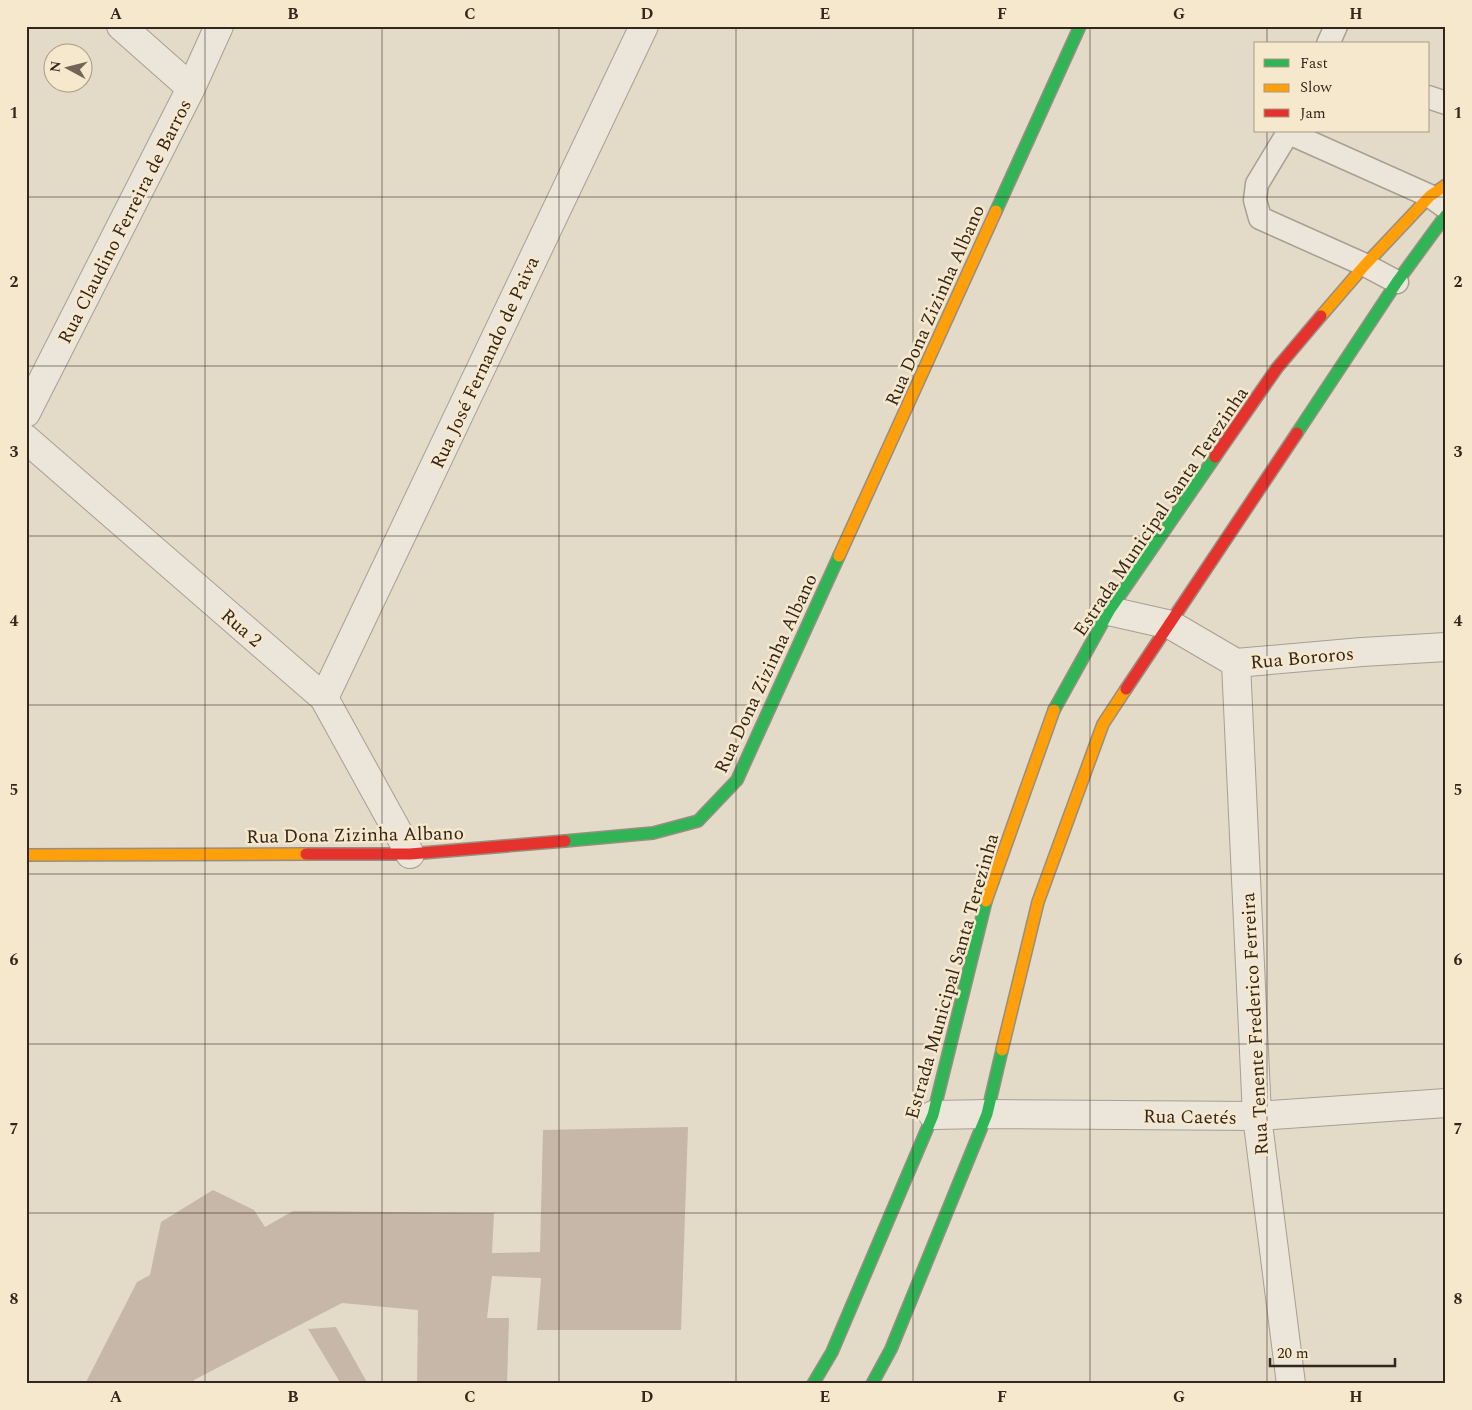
<svg xmlns="http://www.w3.org/2000/svg" width="1472" height="1410" viewBox="0 0 1472 1410" font-family="Spectral,serif">
<style>
.building{fill:#c7b7a9}
.lines{fill:none;stroke-linecap:round;stroke-linejoin:round}
.lane-casing{stroke:#a89f92;stroke-width:25}
.street-casing{stroke:#a89f92;stroke-width:30}
.fast-casing{stroke:#978e82;stroke-width:14}
.slow-casing{stroke:#978e82;stroke-width:14}
.jam-casing{stroke:#978e82;stroke-width:14}
.lane{stroke:#ebe5da;stroke-width:22}
.street{stroke:#ebe5da;stroke-width:28}
.fast{stroke:#30b455;stroke-width:11}
.slow{stroke:#ff9f0a;stroke-width:11}
.jam{stroke:#e5322d;stroke-width:11}
.grid{fill:none;stroke:#35261b;stroke-width:1;stroke-opacity:0.55}
.labels{text-anchor:middle;stroke-width:5;stroke-linejoin:round;paint-order:stroke}
.street-label{font-size:19px;fill:#35261b;stroke:#f6e8cc}
.neatline{fill:none;stroke:#35261b;stroke-width:2}
.grid-label{font-size:16px;text-anchor:middle;font-weight:bold;fill:#35261b}
</style>
<rect width="100%" height="100%" fill="#e3dac8"/>
<path class="building" d="M688 1127 681 1330H537L541 1278 492 1276 487 1318H509L507 1384H417L418 1310 342 1303 194 1380 192 1384H85L137 1282 150 1275 161 1222 213 1190 254 1210 265 1227 293 1211 494 1213 492 1253 540 1252 543 1130Z
M336 1327 368 1384H341L308 1329Z"/>
<g class="lines">
<defs>
<path id="lane" d="M1328 44 1336 26
M1428 97 1446 103
M1289 131 1257 184 1255 200 1260 218 1365 265 1397 282
M1289 133 1430 196 1444 206"/>
<path id="street" d="M121 26 191 88
M26 413 191 88 219 26
M26 439 324 698 410 854
M1109 611 1171 625 1236 663 1362 652 1446 647
M1236 663 1257 1116 1291 1384
M324 698 644 26
M933 1115 987 1114 1257 1116 1446 1103"/>
<path id="fast" d="M996 211 1080 26
M1297 433 1397 282 1446 215
M1054 710 1109 611 1215 457
M565 841 653 833 698 821 737 780 839 556
M813 1384 832 1352 933 1115 986 901
M872 1384 891 1349 987 1114 1002 1050"/>
<path id="slow" d="M1321 316 1365 265 1430 196 1446 185
M839 556 996 211
M26 855 306 854
M986 901 1054 710
M1002 1050 1038 902 1103 724 1126 689"/>
<path id="jam" d="M1215 457 1277 368 1321 316
M1126 689 1297 433
M306 854H410L565 841"/>
</defs>
<use href="#lane" class="lane-casing"/>
<use href="#street" class="street-casing"/>
<use href="#fast" class="fast-casing"/>
<use href="#slow" class="slow-casing"/>
<use href="#jam" class="jam-casing"/>
<use href="#lane" class="lane"/>
<use href="#street" class="street"/>
<use href="#fast" class="fast"/>
<use href="#slow" class="slow"/>
<use href="#jam" class="jam"/>
</g>
<path class="grid" d="M205 26V1384M382 26V1384M559 26V1384M736 26V1384M913 26V1384M1090 26V1384M1267 26V44M1267 131V1384M26 197H1446M26 366H1446M26 536H1446M26 705H1446M26 874H1446M26 1044H1446M26 1213H1446"/>
<g class="labels">
<g class="street-label">
<text transform="translate(124 221) rotate(-63)" y="7">Rua Claudino Ferreira de Barros</text>
<text transform="translate(934 305) rotate(-66)" y="7">Rua Dona Zizinha Albano</text>
<text transform="translate(484 362) rotate(-65)" y="7">Rua José Fernando de Paiva</text>
<text transform="translate(1160 511) rotate(-56)" y="7">Estrada Municipal Santa Terezinha</text>
<text transform="translate(242 627) rotate(41)" y="7">Rua 2</text>
<text transform="translate(1302 657) rotate(-5)" y="7">Rua Bororos</text>
<text transform="translate(765 673) rotate(-65)" y="7">Rua Dona Zizinha Albano</text>
<text transform="translate(355 834) rotate(-1)" y="7">Rua Dona Zizinha Albano</text>
<text transform="translate(951 976) rotate(-74)" y="7">Estrada Municipal Santa Terezinha</text>
<text transform="translate(1254 1024) rotate(-93)" y="7">Rua Tenente Frederico Ferreira</text>
<text transform="translate(1190 1116) rotate(1)" y="7">Rua Caetés</text>
</g>
</g>
<rect width="1472" height="1410" fill="none" stroke="#f6e8cc" stroke-width="55"/>
<rect x="1254" y="42" width="175" height="90" fill="#f6e8cc" stroke="#a99a85"/>
<rect x="1264" y="59" width="25" height="8" fill="#30b455" stroke="#a99a85"/>
<text x="1300" y="68" font-size="15" fill="#35261b">Fast</text>
<rect x="1264" y="84" width="25" height="8" fill="#ff9f0a" stroke="#a99a85"/>
<text x="1300" y="92" font-size="15" fill="#35261b">Slow</text>
<rect x="1264" y="109" width="25" height="8" fill="#e5322d" stroke="#a99a85"/>
<text x="1300" y="118" font-size="15" fill="#35261b">Jam</text>
<g transform="translate(68 68) rotate(277)"><circle r="24" fill="#f6e8cc" stroke="#a99a85"/>
<path d="M0-4L9 19L0 12L-9 19Z" fill="#726558"/>
<text y="-8" font-size="14" font-weight="bold" text-anchor="middle" fill="#35261b">N</text>
</g>
<path d="M1270 1358v8h125v-8" fill="none" stroke="#35261b" stroke-width="2.5"/>
<text x="1277" y="1358" font-size="15" fill="#35261b" stroke="#f6e8cc" stroke-width="4" paint-order="stroke">20 m</text>
<rect x="28" y="28" width="1416" height="1354" class="neatline"/>
<g class="grid-label">
<text x="116" y="19">A</text>
<text x="293" y="19">B</text>
<text x="470" y="19">C</text>
<text x="647" y="19">D</text>
<text x="825" y="19">E</text>
<text x="1002" y="19">F</text>
<text x="1179" y="19">G</text>
<text x="1356" y="19">H</text>
<text x="14" y="118">1</text>
<text x="1458" y="118">1</text>
<text x="14" y="287">2</text>
<text x="1458" y="287">2</text>
<text x="14" y="457">3</text>
<text x="1458" y="457">3</text>
<text x="14" y="626">4</text>
<text x="1458" y="626">4</text>
<text x="14" y="795">5</text>
<text x="1458" y="795">5</text>
<text x="14" y="965">6</text>
<text x="1458" y="965">6</text>
<text x="14" y="1134">7</text>
<text x="1458" y="1134">7</text>
<text x="14" y="1304">8</text>
<text x="1458" y="1304">8</text>
<text x="116" y="1402">A</text>
<text x="293" y="1402">B</text>
<text x="470" y="1402">C</text>
<text x="647" y="1402">D</text>
<text x="825" y="1402">E</text>
<text x="1002" y="1402">F</text>
<text x="1179" y="1402">G</text>
<text x="1356" y="1402">H</text>
</g>
</svg>
